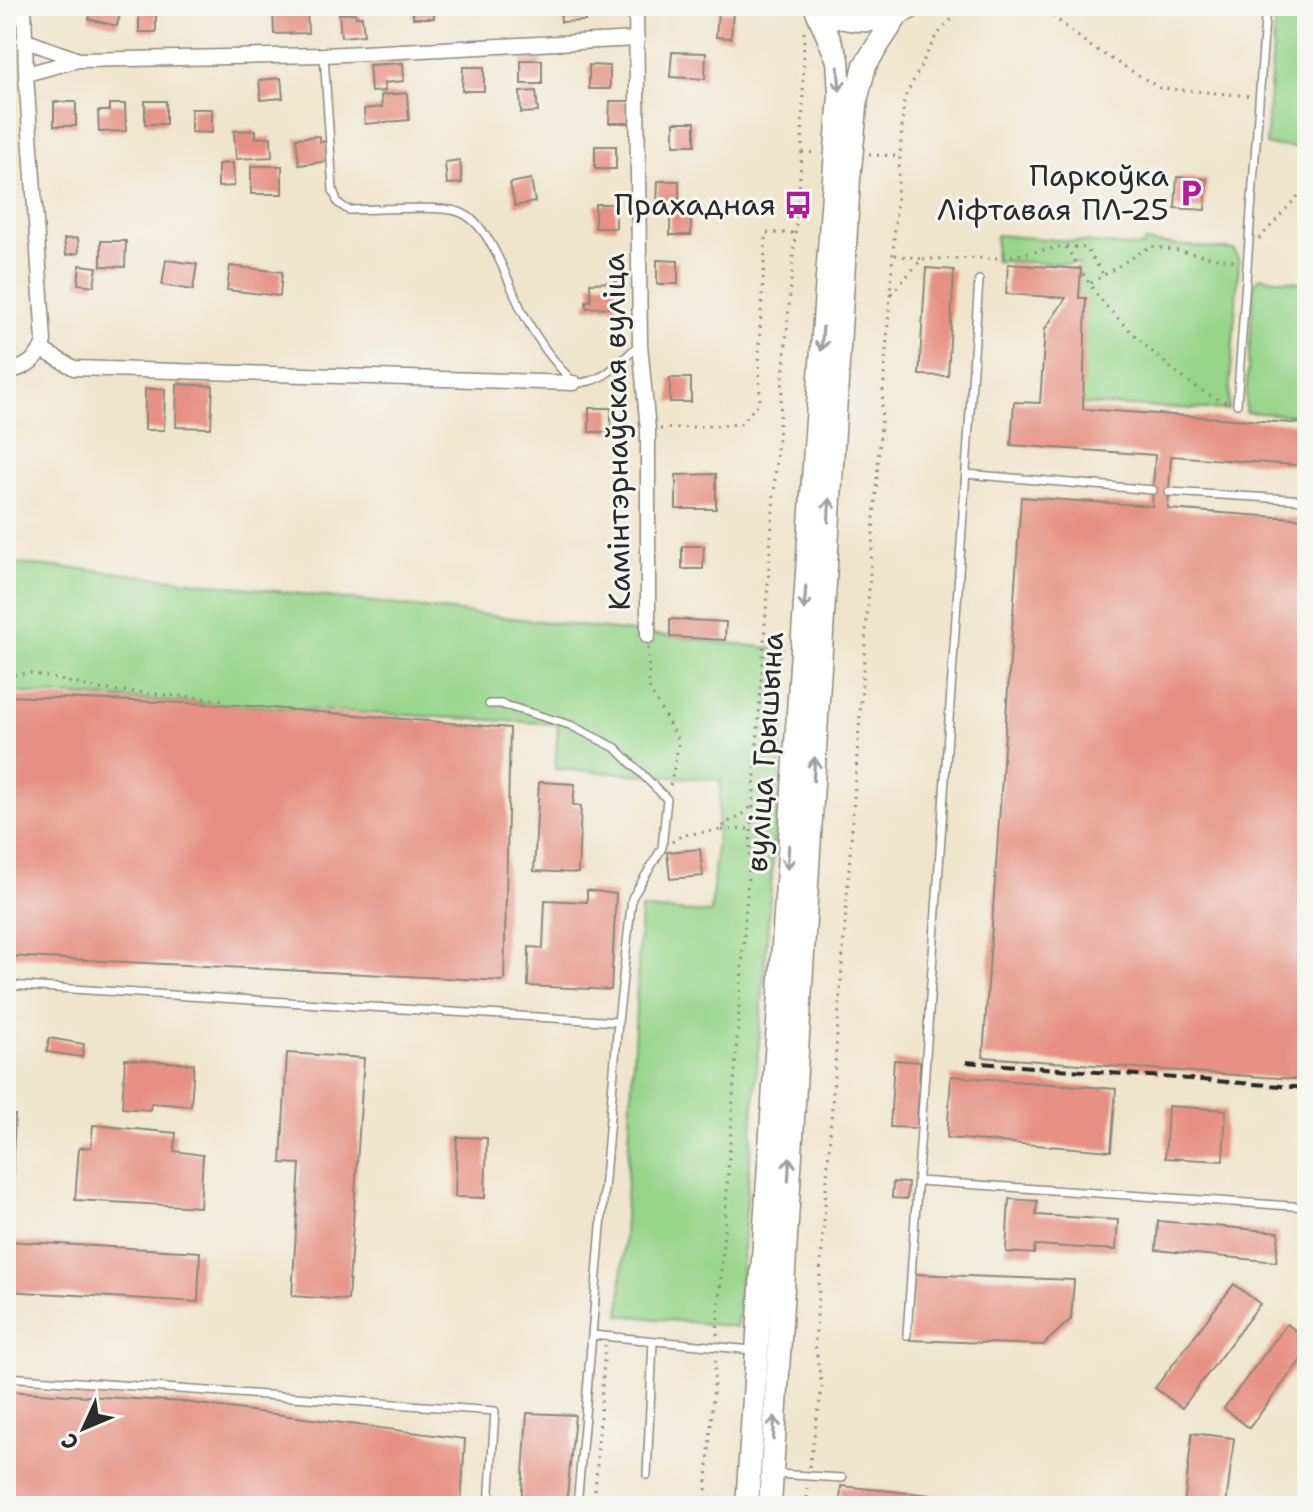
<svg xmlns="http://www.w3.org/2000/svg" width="1313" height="1512" viewBox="0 0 1313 1512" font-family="'Shantell Sans',sans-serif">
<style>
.green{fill:#97d58a;stroke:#61805a;stroke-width:2}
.building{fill:#e69183}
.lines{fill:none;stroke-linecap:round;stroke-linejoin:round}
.lane-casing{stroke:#8d887c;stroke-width:10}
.street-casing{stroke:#8d887c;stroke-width:17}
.primary-casing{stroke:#8d887c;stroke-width:25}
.path{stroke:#8d887c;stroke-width:3;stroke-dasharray:2 6;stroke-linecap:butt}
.lane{stroke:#fff;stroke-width:7}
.street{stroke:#fff;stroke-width:14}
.primary{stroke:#fff;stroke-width:22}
.rail{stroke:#2b2b2b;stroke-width:4;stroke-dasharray:12 6;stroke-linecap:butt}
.oneway{stroke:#a0a0a0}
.labels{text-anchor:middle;stroke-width:6;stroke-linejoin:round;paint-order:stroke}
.poi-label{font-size:30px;fill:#2b2b2b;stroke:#f6f6f2;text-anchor:end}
.street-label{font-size:30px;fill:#2b2b2b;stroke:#f6f6f2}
</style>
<rect width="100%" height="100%" fill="#f6f6f2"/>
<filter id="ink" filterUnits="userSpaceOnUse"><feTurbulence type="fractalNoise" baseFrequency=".0125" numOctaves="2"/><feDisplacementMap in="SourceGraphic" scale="16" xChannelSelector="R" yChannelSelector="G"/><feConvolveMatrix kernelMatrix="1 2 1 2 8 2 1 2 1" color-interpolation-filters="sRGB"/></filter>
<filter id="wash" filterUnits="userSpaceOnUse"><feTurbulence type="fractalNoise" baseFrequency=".006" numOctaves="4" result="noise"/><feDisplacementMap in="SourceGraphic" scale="32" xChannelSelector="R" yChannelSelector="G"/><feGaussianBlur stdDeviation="1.8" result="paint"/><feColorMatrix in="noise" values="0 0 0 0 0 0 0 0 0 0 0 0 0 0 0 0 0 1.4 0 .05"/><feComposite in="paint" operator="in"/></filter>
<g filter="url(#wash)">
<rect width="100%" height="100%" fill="#efe5cc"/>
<path class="green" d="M1276 6H1307V148L1266 145Z
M996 235 1143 247 1144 242 1234 250 1239 260 1228 410 1074 404 1079 264 995 261Z
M1261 277 1307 283V416L1245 412 1254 284Z
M6 563 94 570 789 650 737 1327 620 1315 641 909 711 913 721 780 555 769 558 724 6 692Z"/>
<g id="blocks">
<path class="building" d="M92 6H122L117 26 89 19Z
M139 6H156V32H139Z
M413 6H434V18H413Z
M560 6H584L585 21 561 22Z
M307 9 308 33 274 34 273 11Z
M718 11 733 12 731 38 716 37Z
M355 13 356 17 362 16 364 35 341 37 339 14Z
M672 52 706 53 705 79 670 77Z
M521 60H542V84H521Z
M403 63 404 81 384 83 385 91 371 92 369 65Z
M589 65 610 66V89H589Z
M463 67H484V91H462Z
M281 78 283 98 261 100 259 80Z
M536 91 538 112 521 113 520 92Z
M407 93 409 120 365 124 364 109 382 107 381 95Z
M145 101H166V124H145Z
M610 101H631V123H609Z
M54 102H76V126H54Z
M109 104H125L126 131 99 132 98 111H109Z
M191 109H212V133L191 132Z
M674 122H695V145H674Z
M256 130V138L271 137 272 157 236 159 234 131Z
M320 136V142L327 141 329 161 299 165 296 138Z
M595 146H616V169H595Z
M460 160 462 183 447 184 445 162Z
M233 163 234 186 218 187V164Z
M251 166H282V194H251Z
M1177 177 1207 179 1205 210 1175 208Z
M531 179 535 202 515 206 510 183Z
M658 181H679V204H657Z
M595 204H616V228H595Z
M670 211 691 212V235H670Z
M78 238 79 253 66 255 64 239Z
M101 241H126L125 267 101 266Z
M166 260 197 264 193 290 162 285Z
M657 260 678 261V284H657Z
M1008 264 1081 269 1079 298H1086L1083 409 1307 424V466L1171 456 1168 509 1307 519V1080L983 1057 1021 497 1152 506 1155 455 1011 445 1014 402 1040 403 1045 329 1066 298 1006 294Z
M80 265 97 267 94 286 78 284Z
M230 266 282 272 280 296 227 290Z
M926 268 954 270 948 376 919 375Z
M616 282 618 307 586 308V301H591L590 283Z
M670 378H691V402H670Z
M177 384 213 386 211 428 176 427Z
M145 389H165L164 430H145Z
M589 408H611V432H589Z
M716 474V509H676V475Z
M682 546H704L703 569H682Z
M670 619 726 622 725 640 670 637Z
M6 696 237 705 510 728 504 981 6 956Z
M539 782 575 784 573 805 581 806 578 873 534 871Z
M700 849 703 876 670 879 667 852Z
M587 890 616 894 611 990 528 986 529 947 543 948 545 900 587 902Z
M49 1038 84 1044 82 1057 47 1052Z
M287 1053 364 1058 348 1300 292 1296 300 1164 281 1163Z
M125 1059 194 1064 191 1106 151 1103 150 1110 122 1108Z
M894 1060 920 1062 917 1128 890 1127Z
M951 1076 1116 1089 1111 1151 947 1138Z
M1168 1106 1226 1110 1223 1161 1165 1158Z
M6 1115H15L11 1198H6Z
M93 1125 176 1133 174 1151 203 1155 200 1207 75 1200 79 1148 91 1147Z
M457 1137 487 1138 485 1198 455 1197Z
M893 1182 908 1183 907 1199 892 1198Z
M1009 1199 1037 1201 1036 1215 1118 1220 1116 1250 1035 1245 1034 1254 1006 1252Z
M1158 1221 1279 1232 1276 1262 1156 1250Z
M6 1241 200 1252 198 1302 6 1291Z
M912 1274 1074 1280 1071 1319 1043 1345 910 1340Z
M1234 1284 1260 1304 1182 1408 1155 1388Z
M1287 1324 1307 1339V1352L1249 1428 1224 1408Z
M6 1391 183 1402 465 1439 461 1506H6Z
M527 1413 575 1415 566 1506H521Z
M1192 1433 1234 1438 1226 1506H1184Z
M841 1486 1019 1504V1506H840Z"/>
</g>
</g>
<g filter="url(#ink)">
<use href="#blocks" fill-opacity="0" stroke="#8d887c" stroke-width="2"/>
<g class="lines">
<defs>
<path id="lane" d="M324 55 333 190 338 203 348 210C373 210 440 205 459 212 491 223 508 284 523 313 536 338 554 363 574 383 605 383 617 364 639 345
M1237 404 1266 6
M966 474 1153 490
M1169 492 1307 500
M489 704H501L570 725 616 748 667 799 662 848 632 898 618 1022 592 1335 752 1350
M6 985 618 1022
M918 1181 1307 1207
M907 1335 979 280
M6 1377 495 1411 489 1506
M776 1474 842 1478
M647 1475 653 1341
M577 1506 592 1335"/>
<path id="street" d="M636 6 640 344 648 430V636
M24 40 79 60 324 55 637 39
M26 74 78 60
M42 350 74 368 574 383
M6 372C24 369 39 360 44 341L26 74 24 6"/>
<path id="primary" d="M815 6C847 25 881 25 913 6
M747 1506 815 448 840 94 838 60 815 6
M770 1506 849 179 857 97 865 65 898 14"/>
</defs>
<use href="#lane" class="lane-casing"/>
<use href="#street" class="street-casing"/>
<use href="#primary" class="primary-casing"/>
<path class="path" d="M1040 6 1090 46 1160 88 1251 96
M802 152 818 153
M869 155 901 156
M1259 239 1307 186
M1066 246 1086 248 1103 274
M895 255 922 259
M1091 283 1151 246 1235 261
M891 294 922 259 1000 258 1065 246C1079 266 1091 289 1107 307 1131 333 1195 396 1227 402
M660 429 740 424 760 402 759 344 766 233H796
M648 648 649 688 679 742 670 787
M6 676 30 673 99 689 226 700
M722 830 750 829
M672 842 683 835 722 830 725 823 740 817 752 806
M717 1335 777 449 802 152 804 30
M809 1467 822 1388 815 1344 904 99 936 36 964 6
M594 1506 605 1345
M705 1506 716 1355
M807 1506V1486"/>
<use href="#lane" class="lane"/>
<use href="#street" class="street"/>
<use href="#primary" class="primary"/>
<path class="rail" d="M966 1062 1307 1088"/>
</g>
<defs><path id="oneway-shaft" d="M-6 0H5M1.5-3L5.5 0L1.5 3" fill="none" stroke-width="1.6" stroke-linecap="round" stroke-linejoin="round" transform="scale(2)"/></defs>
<g class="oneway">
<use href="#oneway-shaft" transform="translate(839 79) rotate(86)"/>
<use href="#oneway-shaft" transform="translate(822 339) rotate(94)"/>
<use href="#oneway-shaft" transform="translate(829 510) rotate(-87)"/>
<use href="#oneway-shaft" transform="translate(805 598) rotate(94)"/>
<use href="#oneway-shaft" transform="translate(814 769) rotate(-87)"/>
<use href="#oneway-shaft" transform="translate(788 857) rotate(94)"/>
<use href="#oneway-shaft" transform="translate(789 1169) rotate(-87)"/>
<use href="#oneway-shaft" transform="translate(774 1428) rotate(-87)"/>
</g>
</g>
<defs>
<symbol id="parking-bare" viewBox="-9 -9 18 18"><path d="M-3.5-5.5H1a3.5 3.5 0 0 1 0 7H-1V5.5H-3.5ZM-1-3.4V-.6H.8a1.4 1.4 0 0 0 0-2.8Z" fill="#b5179e" stroke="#f6f6f2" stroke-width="2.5" paint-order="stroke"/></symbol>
<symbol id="bus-bare" viewBox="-9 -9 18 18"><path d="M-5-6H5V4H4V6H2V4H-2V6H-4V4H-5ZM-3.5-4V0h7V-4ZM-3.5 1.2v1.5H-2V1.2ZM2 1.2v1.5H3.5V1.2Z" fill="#b5179e" stroke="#f6f6f2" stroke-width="2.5" paint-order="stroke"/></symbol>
</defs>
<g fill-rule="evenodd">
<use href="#parking-bare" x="1171" y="173" width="40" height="40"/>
<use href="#bus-bare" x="778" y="185" width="40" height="40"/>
</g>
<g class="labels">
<g class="poi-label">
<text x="1169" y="186">Паркоўка<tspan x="1169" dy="34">Ліфтавая ПЛ-25</tspan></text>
<text x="776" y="215">Прахадная</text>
</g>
<g class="street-label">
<text transform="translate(617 432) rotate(-91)" y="10">Камінтэрнаўская вуліца</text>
<text transform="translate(765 752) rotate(-86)" y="10">вуліца Грышына</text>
</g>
</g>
<rect width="1313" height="1512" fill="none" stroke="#f6f6f2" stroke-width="32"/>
<g transform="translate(84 1428) rotate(226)" stroke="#f6f6f2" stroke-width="6" paint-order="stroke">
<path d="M0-6L14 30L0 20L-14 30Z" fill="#2b2b2b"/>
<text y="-12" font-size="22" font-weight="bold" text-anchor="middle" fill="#2b2b2b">С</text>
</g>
</svg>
